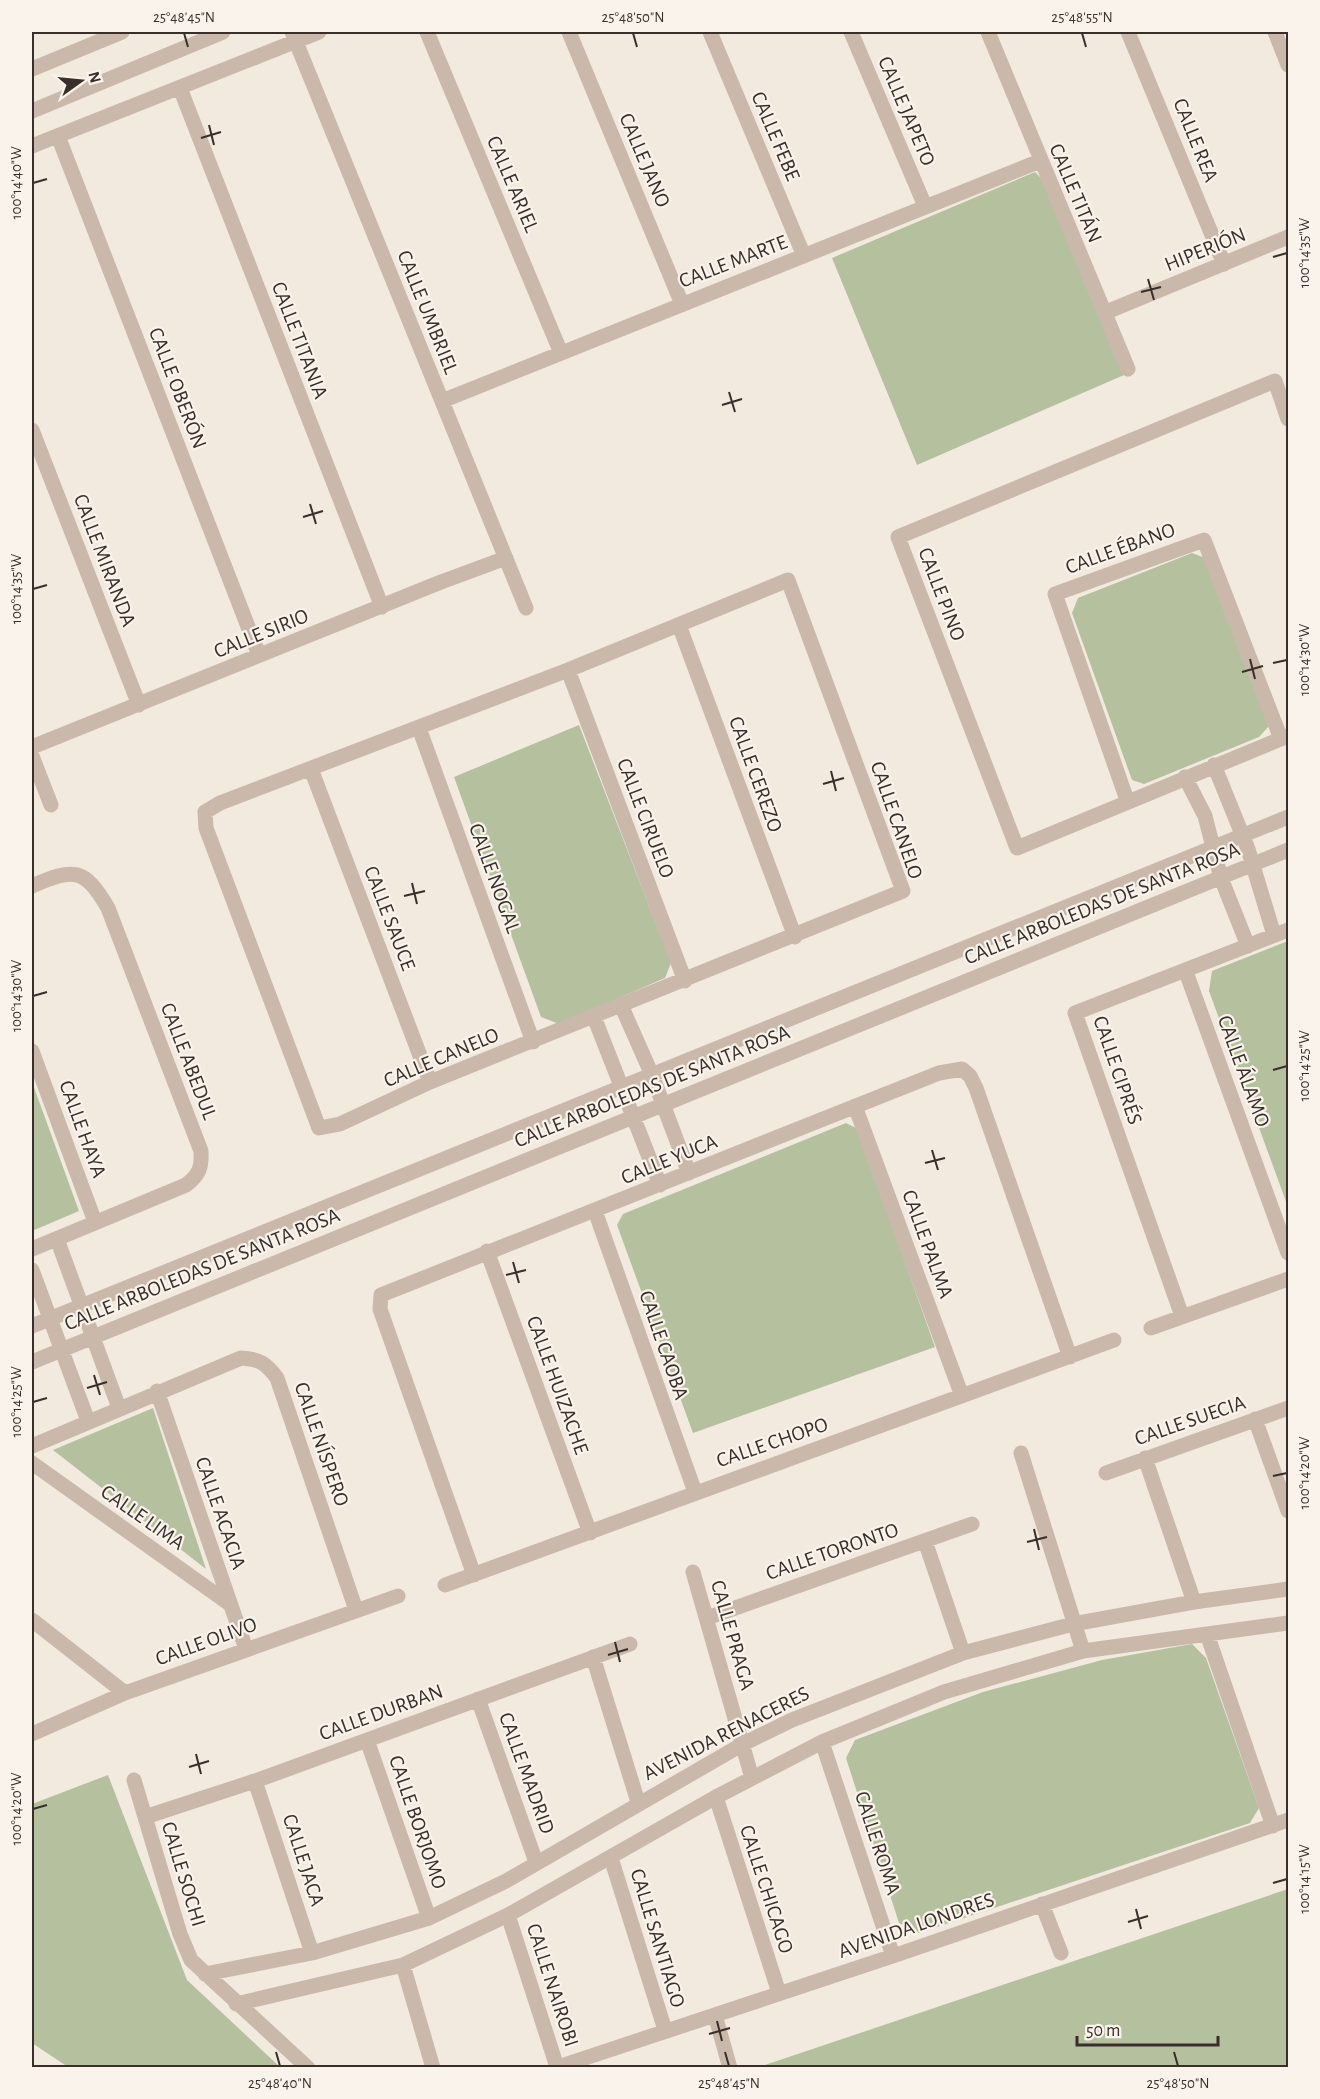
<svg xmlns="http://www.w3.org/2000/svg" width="1320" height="2099" viewBox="0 0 1320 2099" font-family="'Alegreya Sans',sans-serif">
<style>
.green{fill:#b5c09f}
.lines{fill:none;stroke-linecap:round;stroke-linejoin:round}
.minor{stroke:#cab9ab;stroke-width:15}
.ticks{fill:none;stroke:#382e2a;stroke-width:2}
.labels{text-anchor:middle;stroke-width:4.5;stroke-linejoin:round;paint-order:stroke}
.street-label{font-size:21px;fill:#382e2a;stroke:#f9f3eb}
.neatline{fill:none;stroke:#382e2a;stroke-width:2}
.ticks-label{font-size:15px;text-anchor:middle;fill:#382e2a}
</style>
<rect width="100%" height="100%" fill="#f2e9df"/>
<path class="green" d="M1035 172 1044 181 1124 375 917 465 832 258Z
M1192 553 1208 559 1269 726 1259 737 1144 784 1132 780 1072 613 1078 598Z
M579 725 671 963 665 978 559 1024 541 1017 454 777Z
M1288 941V1207L1209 991 1212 971Z
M32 1082 79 1211 32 1231Z
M846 1123 858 1129 935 1347 693 1433 617 1225 623 1214Z
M153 1408 206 1569 53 1450Z
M1192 1644 1206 1658 1259 1808 1250 1823 919 1933 899 1923 846 1758 855 1740 983 1692 1102 1660Z
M108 1775 187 1980 280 2067H68L32 2043V1804Z
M1288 1889V2067H759Z"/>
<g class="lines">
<path class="minor" d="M292 32 526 608
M427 32 561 353
M569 32 682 304
M710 32 804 256
M851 32 925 206
M988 32 1128 369
M1128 32 1224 264
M1275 32 1288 65
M32 69 122 32
M180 88 382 607
M32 111 223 32
M58 136 259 655
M32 146 319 32
M1104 313 1288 237
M442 401 1040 161
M1288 419 1275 381 898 537 1017 848 1288 736
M32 430 139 705
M788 580 903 891 430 1082 340 1124 319 1128 206 828 205 812 220 803 568 670Z
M679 625 795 937
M568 670 685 981
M419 728 533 1042
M32 747 441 582 506 558
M32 756 51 805
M1214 765 1248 849 1274 935
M311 769 430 1082
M1185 777 1205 816 1221 878 1248 946
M1127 800 1055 594 1204 540 1281 739
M32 886C74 868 84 867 108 908L201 1151C202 1168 199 1175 186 1185L32 1249
M1186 972 1288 1253
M621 1005 652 1075 689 1173
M594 1017 660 1185
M32 1051 95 1222
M855 1106 962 1396
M595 1211 695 1492
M57 1239 119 1408
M487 1251 590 1533
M32 1270 88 1421
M1182 1316 1075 1013 1288 930
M32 1326 1288 817
M1151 1328 1288 1279
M32 1362 1288 850
M157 1391 246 1649
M1255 1419 1288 1511
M32 1446 241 1358C259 1359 266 1363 277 1378L356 1610
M1021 1453 1083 1651
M1145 1458 1194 1602
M32 1463 231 1605
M1106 1473 1288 1408
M925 1541 963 1653
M693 1572 752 1778
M474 1575 380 1309 381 1295 939 1073 962 1069 970 1076 976 1088 1070 1357
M445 1585 1114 1340
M707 1618 972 1524
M32 1620 125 1693
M1207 1634 1273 1826
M593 1657 638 1802
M478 1699 536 1862
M32 1734 125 1693 398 1596
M367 1740 429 1918
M822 1742 893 1956
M134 1780 180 1934 191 1960 308 2068
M255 1781 312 1953
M716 1797 779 1993
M145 1817 255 1781 630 1644
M611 1858 665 2030
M1042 1904 1061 1953
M508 1915 557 2067
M403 1965 433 2068
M205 1974 312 1953 429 1918 506 1881 743 1744 792 1720 963 1653 1073 1624 1194 1602 1288 1589
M236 2004 403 1965 508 1915 716 1797 822 1742 944 1692 1083 1651 1288 1623
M715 2015 730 2068
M555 2068 893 1956 1288 1820"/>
</g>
<path class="ticks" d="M184 33 188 47M633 33 637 47M1082 33 1086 47M209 125 214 145M201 138 221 132M33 183 47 179M1273 257 1287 253M1148 279 1154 300M1141 292 1161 287M729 392 735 412M722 405 742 399M310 504 316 524M303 517 323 511M33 589 47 585M1250 659 1255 679M1273 663 1287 660M1242 672 1263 666M831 771 836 791M823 784 844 778M412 883 417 904M404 896 425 891M33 996 47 992M1273 1070 1287 1066M932 1150 938 1170M925 1163 945 1158M513 1262 519 1283M506 1275 526 1270M94 1375 100 1395M87 1388 107 1382M33 1402 47 1398M1273 1476 1287 1473M1034 1529 1039 1550M1027 1542 1047 1537M615 1642 620 1662M608 1655 628 1649M196 1754 201 1774M189 1767 209 1761M33 1809 47 1805M1273 1883 1287 1879M1136 1909 1141 1929M1128 1922 1148 1916M717 2021 722 2041M709 2034 730 2028M276 2052 280 2066M725 2052 729 2066M1174 2052 1178 2066"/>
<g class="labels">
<g class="street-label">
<text transform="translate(907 111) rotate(67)" y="7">CALLE JAPETO</text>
<text transform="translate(776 136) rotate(67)" y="7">CALLE FEBE</text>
<text transform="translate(1196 140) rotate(68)" y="7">CALLE REA</text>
<text transform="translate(645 160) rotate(67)" y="7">CALLE JANO</text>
<text transform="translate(513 184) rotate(67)" y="7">CALLE ARIEL</text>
<text transform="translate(1076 193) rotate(67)" y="7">CALLE TITÁN</text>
<text transform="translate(1205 249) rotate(-22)" y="7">HIPERIÓN</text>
<text transform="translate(733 261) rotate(-21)" y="7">CALLE MARTE</text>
<text transform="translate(428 312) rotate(68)" y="7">CALLE UMBRIEL</text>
<text transform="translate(300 340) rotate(69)" y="7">CALLE TITANIA</text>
<text transform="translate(178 388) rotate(69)" y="7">CALLE OBERÓN</text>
<text transform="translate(1120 548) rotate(-20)" y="7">CALLE ÉBANO</text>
<text transform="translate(105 560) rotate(69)" y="7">CALLE MIRANDA</text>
<text transform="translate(942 594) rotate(69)" y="7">CALLE PINO</text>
<text transform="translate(261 633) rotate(-22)" y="7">CALLE SIRIO</text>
<text transform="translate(756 774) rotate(70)" y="7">CALLE CEREZO</text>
<text transform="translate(646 818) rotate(69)" y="7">CALLE CIRUELO</text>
<text transform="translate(897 820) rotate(71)" y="7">CALLE CANELO</text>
<text transform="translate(495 878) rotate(70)" y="7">CALLE NOGAL</text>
<text transform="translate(1102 903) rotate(-22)" y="7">CALLE ARBOLEDAS DE SANTA ROSA</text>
<text transform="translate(390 918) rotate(69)" y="7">CALLE SAUCE</text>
<text transform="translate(441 1057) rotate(-23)" y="7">CALLE CANELO</text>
<text transform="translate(189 1061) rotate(69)" y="7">CALLE ABEDUL</text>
<text transform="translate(1118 1070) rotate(71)" y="7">CALLE CIPRÉS</text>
<text transform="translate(1244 1071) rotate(70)" y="7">CALLE ÁLAMO</text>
<text transform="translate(652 1086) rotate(-22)" y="7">CALLE ARBOLEDAS DE SANTA ROSA</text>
<text transform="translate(83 1129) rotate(70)" y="7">CALLE HAYA</text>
<text transform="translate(669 1159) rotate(-22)" y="7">CALLE YUCA</text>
<text transform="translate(928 1244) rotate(70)" y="7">CALLE PALMA</text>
<text transform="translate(202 1269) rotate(-22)" y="7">CALLE ARBOLEDAS DE SANTA ROSA</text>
<text transform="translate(664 1345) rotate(71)" y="7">CALLE CAOBA</text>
<text transform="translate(558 1385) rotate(70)" y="7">CALLE HUIZACHE</text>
<text transform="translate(1190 1420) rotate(-19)" y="7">CALLE SUECIA</text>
<text transform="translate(772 1442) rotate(-19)" y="7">CALLE CHOPO</text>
<text transform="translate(322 1444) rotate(71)" y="7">CALLE NÍSPERO</text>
<text transform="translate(221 1513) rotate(71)" y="7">CALLE ACACIA</text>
<text transform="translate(143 1517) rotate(35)" y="7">CALLE LIMA</text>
<text transform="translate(832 1551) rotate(-19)" y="7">CALLE TORONTO</text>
<text transform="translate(733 1635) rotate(74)" y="7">CALLE PRAGA</text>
<text transform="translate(206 1641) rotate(-20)" y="7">CALLE OLIVO</text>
<text transform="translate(381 1712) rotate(-20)" y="7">CALLE DURBAN</text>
<text transform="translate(726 1733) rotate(-27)" y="7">AVENIDA RENACERES</text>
<text transform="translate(527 1773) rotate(70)" y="7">CALLE MADRID</text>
<text transform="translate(418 1822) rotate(71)" y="7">CALLE BORJOMO</text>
<text transform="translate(878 1843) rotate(72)" y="7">CALLE ROMA</text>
<text transform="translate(304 1860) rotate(72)" y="7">CALLE JACA</text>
<text transform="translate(184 1874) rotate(73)" y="7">CALLE SOCHI</text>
<text transform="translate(767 1889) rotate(72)" y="7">CALLE CHICAGO</text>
<text transform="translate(916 1925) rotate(-19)" y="7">AVENIDA LONDRES</text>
<text transform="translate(658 1938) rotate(73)" y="7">CALLE SANTIAGO</text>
<text transform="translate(553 1985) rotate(72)" y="7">CALLE NAIROBI</text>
</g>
</g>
<rect width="1320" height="2099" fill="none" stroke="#f9f3eb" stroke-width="66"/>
<g transform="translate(81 81) rotate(75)" stroke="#f9f3eb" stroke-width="4.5" paint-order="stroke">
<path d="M0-4.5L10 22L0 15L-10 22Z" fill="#382e2a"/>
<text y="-9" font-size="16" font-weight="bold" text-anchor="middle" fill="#382e2a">N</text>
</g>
<path d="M1077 2036v9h141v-9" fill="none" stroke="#382e2a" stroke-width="3"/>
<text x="1086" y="2036" font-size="18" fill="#382e2a" stroke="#f9f3eb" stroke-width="4.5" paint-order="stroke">50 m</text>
<rect x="33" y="33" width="1254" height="2033" class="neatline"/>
<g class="ticks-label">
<text x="184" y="22">25°48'45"N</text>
<text x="633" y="22">25°48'50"N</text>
<text x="1082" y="22">25°48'55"N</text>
<text transform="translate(16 183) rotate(-90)" y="5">100°14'40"W</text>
<text transform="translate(1304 253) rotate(-90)" y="5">100°14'35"W</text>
<text transform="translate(16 589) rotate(-90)" y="5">100°14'35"W</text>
<text transform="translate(1304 660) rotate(-90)" y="5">100°14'30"W</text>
<text transform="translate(16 996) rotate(-90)" y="5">100°14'30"W</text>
<text transform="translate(1304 1066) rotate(-90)" y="5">100°14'25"W</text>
<text transform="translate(16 1402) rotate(-90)" y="5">100°14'25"W</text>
<text transform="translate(1304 1473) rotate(-90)" y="5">100°14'20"W</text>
<text transform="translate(16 1809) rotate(-90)" y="5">100°14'20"W</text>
<text transform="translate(1304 1879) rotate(-90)" y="5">100°14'15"W</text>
<text x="280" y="2088">25°48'40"N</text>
<text x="729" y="2088">25°48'45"N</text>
<text x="1178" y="2088">25°48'50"N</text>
</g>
</svg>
